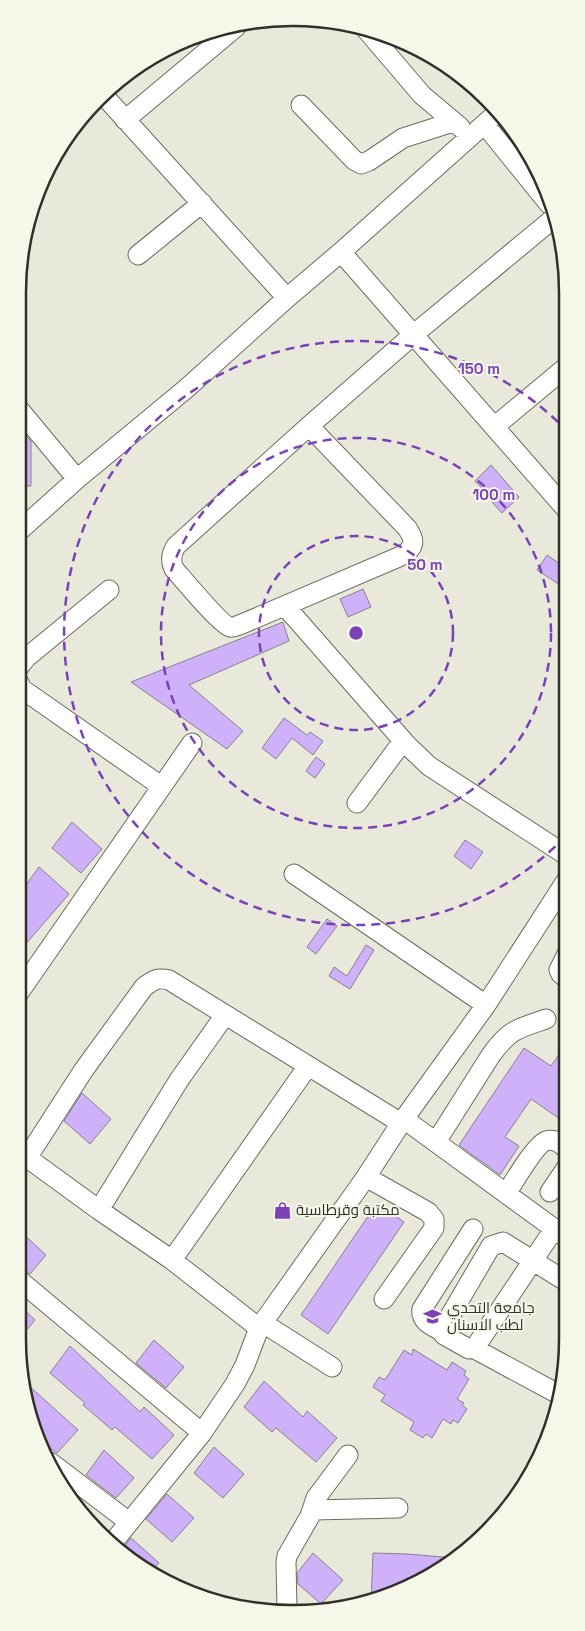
<svg xmlns="http://www.w3.org/2000/svg" width="585" height="1631" viewBox="0 0 585 1631" font-family="'Space Grotesk',Cairo,sans-serif">
<style>
.building{fill:#ceb1f8;stroke:#87828f}
.lines{fill:none;stroke-linecap:round;stroke-linejoin:round}
.minor-casing{stroke:#6b6c5f;stroke-width:21}
.minor{stroke:#fff;stroke-width:19}
.ring{fill:none;stroke:#7b41b7;stroke-width:2.5;stroke-dasharray:9 6}
.labels{text-anchor:middle;stroke-width:4;stroke-linejoin:round;paint-order:stroke}
.poi-label{font-size:15px;fill:#2f302a;stroke:#f5f7e8;text-anchor:start}
.rim{fill:none;stroke:#2f302a;stroke-width:2.5}
.centre{fill:#7b41b7;stroke:#f5f7e8;stroke-width:2.5}
.ring-label{font-size:15px;text-anchor:middle;font-weight:bold;fill:#7b41b7;stroke:#f5f7e8;stroke-width:4;stroke-linejoin:round;paint-order:stroke}
</style>
<rect width="100%" height="100%" fill="#e8e9da"/>
<path class="building" d="M18 432H23L31 441V486H18Z
M491 465 519 497 502 513 490 500 491 498 475 481Z
M547 555 566 568V589L537 570Z
M363 589 371 607 348 617 340 599Z
M283 622 289 641 189 685 243 731 227 749 131 682Z
M284 718 307 735 310 732 323 741 313 755 292 738 276 759 262 748Z
M316 757 325 764 315 778 306 771Z
M72 822 102 849 81 873 52 848Z
M465 840 483 852 471 869 454 856Z
M39 867 69 894 18 953V896Z
M327 919 337 926 316 954 307 947Z
M366 945 374 950 350 989 329 976 334 967 347 976Z
M567 1043V1124L531 1099 505 1137 519 1146 500 1175 459 1145 524 1048 551 1066Z
M82 1093 111 1119 90 1144 64 1121Z
M377 1203 404 1222 328 1334 301 1315Z
M18 1229 46 1255 30 1274 25 1270 18 1268Z
M18 1304 35 1320 18 1340Z
M154 1340 184 1367 166 1388 136 1363Z
M70 1346 140 1412 144 1407 174 1435 152 1459 115 1427 112 1430 83 1405 85 1403 50 1373Z
M413 1349 447 1370 452 1362 466 1371 464 1375 469 1379 457 1399 464 1403 462 1405 467 1409 458 1423 453 1420 451 1424 443 1419 432 1438 426 1434 423 1438 410 1430 414 1422 381 1401 385 1395 373 1387 379 1377 385 1380 404 1350 412 1355Z
M264 1381 303 1417 307 1411 337 1438 316 1462 276 1428 272 1432 244 1407Z
M27 1384 78 1430 57 1453 37 1438Z
M214 1447 244 1474 223 1498 194 1473Z
M104 1450 134 1478 116 1498 86 1475Z
M167 1494 194 1518 172 1542 146 1519Z
M131 1538 159 1563 152 1571 123 1548Z
M313 1553 343 1580 321 1604 298 1584 297 1573Z
M373 1553 407 1554 455 1558 446 1567 371 1601Z"/>
<g class="lines">
<defs>
<path id="minor" d="M364 27 422 95 460 127
M106 98 287 298
M301 105 354 160 361 164 369 161 403 138 453 122
M125 120 236 27
M485 125 549 204
M341 252 566 509
M138 255 202 203
M18 408 77 479
M309 426 407 528C416 541 415 548 401 556L242 624C238 625 234 628 230 627 221 625 183 579 174 569 170 561 171 554 176 546L309 426 413 335 554 218
M494 427 565 368
M18 532 77 479 187 388 287 298 341 252 499 111
M285 606 406 744 429 766 566 855
M18 668 26 658 109 590
M18 681 22 689 161 786
M357 803 403 741
M294 874 486 1005
M567 954 559 970 561 974 567 979
M18 994 192 743
M404 1119 567 1238
M436 1142 491 1055C510 1029 517 1029 546 1019
M18 1151 99 1210 172 1260 259 1328
M27 1158 83 1071 144 987C153 980 158 977 169 980L401 1123
M366 1177 428 1212 434 1219V1228L384 1299
M550 1192 567 1167
M506 1194C513 1183 536 1144 546 1141 555 1138 561 1144 567 1149
M99 1210 179 1080 225 1015
M554 1229 476 1346 469 1349 444 1335 443 1328 491 1246 503 1242 567 1282
M172 1260 308 1066
M18 1279 202 1433
M263 1323 332 1367
M443 1332C433 1326 420 1322 422 1309L473 1229
M473 1348 560 1395
M50 1462 129 1522
M313 1510 398 1508
M114 1541 202 1433 235 1384 245 1365 259 1328 366 1177 401 1123 486 1005 566 881
M287 1609 286 1562 287 1556 310 1516 316 1498 348 1455"/>
</defs>
<use href="#minor" class="minor-casing"/>
<use href="#minor" class="minor"/>
</g>
<g class="ring">
<circle cx="356" cy="633" r="97"/>
<circle cx="356" cy="633" r="195"/>
<path d="M566 836A292 292 0 1 1 564 428"/>
</g>
<defs>
<symbol id="shop-bare" viewBox="-9 -9 18 18"><path d="M-5-2.5h2.3a2.7 3.5 0 0 1 5.4 0H5L5.5 6h-11ZM-1.5-2.5h3a1.5 2.3 0 0 0-3 0Z" fill="#7b41b7" stroke="#f5f7e8" stroke-width="2.5" paint-order="stroke"/></symbol>
<symbol id="university-bare" viewBox="-9 -9 18 18"><path d="M0-5L7-2L0 1L-7-2ZM-4 1L0 2.5L4 1V4Q0 6-4 4Z" fill="#7b41b7" stroke="#f5f7e8" stroke-width="2.5" paint-order="stroke"/></symbol>
</defs>
<g fill-rule="evenodd">
<use href="#shop-bare" x="270" y="1198" width="25" height="25"/>
<use href="#university-bare" x="420" y="1304" width="25" height="25"/>
</g>
<g class="labels">
<g class="poi-label">
<text x="296" y="1215">مكتبة وقرطاسية</text>
<text x="447" y="1313">جامعة التحدي<tspan x="447" dy="17">لطب الاسنان</tspan></text>
</g>
</g>
<path d="M0 0H585V1631H0ZM292 26H293A266 266 0 0 1 559 292V1339A266 266 0 0 1 293 1605H292A266 266 0 0 1 26 1339V292A266 266 0 0 1 292 26Z" fill="#f5f7e8" fill-rule="evenodd"/>
<path class="rim" d="M292 26H293A266 266 0 0 1 559 292V1339A266 266 0 0 1 293 1605H292A266 266 0 0 1 26 1339V292A266 266 0 0 1 292 26Z"/>
<circle cx="356" cy="633" r="8" class="centre"/>
<g class="ring-label">
<text x="479" y="374">150 m</text>
<text x="494" y="500">100 m</text>
<text x="425" y="570">50 m</text>
</g>
</svg>
